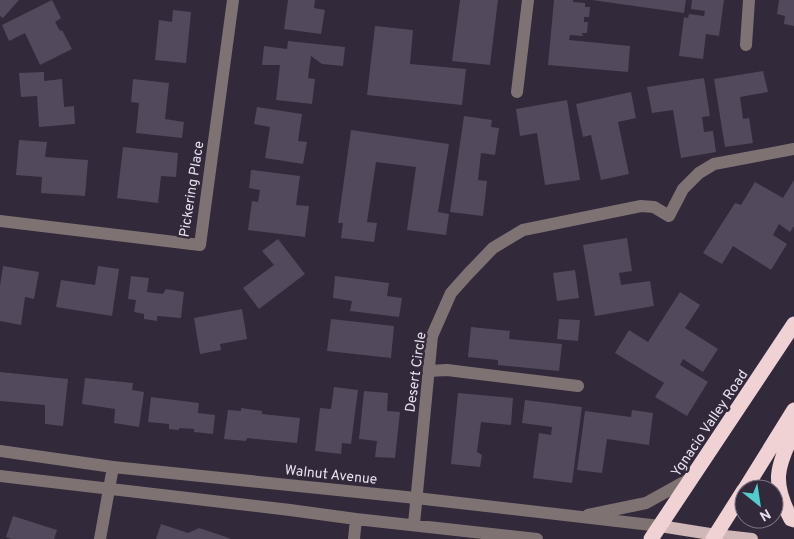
<svg xmlns="http://www.w3.org/2000/svg" width="794" height="539" viewBox="0 0 794 539" font-family="Overpass,sans-serif">
<style>
.building{fill:#52495c}
.lines{fill:none;stroke-linecap:round;stroke-linejoin:round}
.minor{stroke:#7f7273;stroke-width:12}
.major{stroke:#d0b7b8;stroke-width:12}
.highway{stroke:#f0d2d4;stroke-width:15}
.labels{text-anchor:middle;stroke-width:5;stroke-linejoin:round;paint-order:stroke}
.street-label{font-size:14px;fill:#e8e2ee;stroke:#32293b}
</style>
<rect width="100%" height="100%" fill="#32293b"/>
<path class="building" d="M0 0H19L3 18 0 16Z
M52 0 61 18 55 22 60 31 62 30 72 49 40 65 25 33 9 41 2 25Z
M288 0H315L314 8 325 10 321 34 284 29Z
M460 0H498L490 65 452 61Z
M554 0H573V2L585 3V7H590L589 17H584V22H588L587 33H582L583 36 570 35 569 40 630 46 628 72 548 65Z
M592 0H686L684 13Z
M692 0H724L719 36 706 34 703 59 679 56 684 17 688 18 689 14 704 16 705 11 691 9Z
M779 0H794V26L784 24 785 16 777 14Z
M173 10 191 12 186 63 155 60 159 20 172 22Z
M375 26 413 30 410 64 466 69 462 105 367 95Z
M288 41 345 47 343 66 322 64 311 56 308 78 315 79 312 104 276 100 280 65H262L264 46 287 49Z
M763 71 768 92 740 97 743 119 749 118 753 143 725 147 714 79Z
M44 72V81L62 79 64 107 74 106 75 124 39 127 37 96 21 97 19 73Z
M704 78 710 116 702 117 704 132 713 131 716 152 681 158 673 110 652 113 647 87Z
M133 79 169 83 165 119 184 122 182 138 136 133 139 103 131 102Z
M631 92 636 118 618 122 629 174 601 180 591 135 583 137 576 104Z
M567 100 580 180 545 185 537 133 520 136 516 109Z
M257 107 302 114 298 141 307 142 303 164 265 158 270 127 254 124Z
M464 116 492 120 491 127 499 128 495 155 481 153 478 180 487 181 483 216 450 212Z
M351 130 449 144 438 212 449 214 446 235 407 230 416 167 376 162 367 222 377 223 374 242 341 238 343 223H338Z
M19 140 47 142 45 157 88 160 85 196 41 193 42 177 16 175Z
M123 147 178 153 176 177 161 176 158 203 117 198Z
M251 170 300 176 296 205 309 206 305 237 248 230 252 201 258 202 260 190 249 188Z
M794 180V226L790 232 779 224 773 235 787 244 771 270 733 246 722 264 703 253 735 203 741 205 755 182 783 198Z
M627 238 632 271 619 273 621 285 650 281 654 306 595 316 583 245Z
M278 239 305 274 259 309 243 288 274 265 262 251Z
M3 266 39 272 34 299 25 297 21 325 0 321V286Z
M98 266 119 269 112 316 56 307 61 280 95 285Z
M575 270 579 298 557 301 553 273Z
M131 276 149 278 147 292 163 294 166 289 184 292 181 318 157 316V321L144 319V314L134 312 136 300 128 299Z
M335 276 389 283 387 296 402 298 399 317 350 311 352 301 333 298Z
M680 292 700 305 685 328 718 349 703 372 683 359 680 365 708 382 687 416 655 397 664 383 615 353 629 330 648 342Z
M242 309 247 339 220 344 221 350 200 354 194 318Z
M331 319 394 326 391 358 327 351Z
M559 319 580 320 578 341 557 339Z
M471 327 510 331 509 339 562 344 559 371 498 365V360L468 357Z
M0 372 68 379 63 426 45 424V405L0 401Z
M85 378 133 383 132 390 144 392 139 427 114 423 115 409 82 404Z
M334 387 358 390 351 444 342 443 341 454 315 451 320 408 331 409Z
M364 391 388 393 387 411 400 412 395 458 375 457 377 441 359 439Z
M458 393 513 398 511 425 481 422 477 452 482 455 480 467 451 464Z
M151 397 199 403 198 413 215 415 213 434 194 432V429L179 428V430L169 429V424L148 422Z
M525 400 582 407 572 483 533 478 539 433 551 435 552 427 522 423Z
M241 408 262 411V414L300 418 297 443 247 438 246 441 224 439 228 410 241 411Z
M632 410 653 413 649 445 607 439 602 473 577 470 585 411 631 417Z
M13 516 57 530 54 539H11L6 537Z
M161 524 188 533 199 528 232 539H156Z"/>
<g class="lines">
<path class="minor" d="M746 45 749 0
M517 92 528 0
M0 221 200 245 233 0
M429 371 447 370 578 386
M0 451 113 467 416 498 660 526
M0 476 290 510 356 519 537 539
M588 515 646 503 693 477
M414 524 432 336 451 293 468 274 493 248 523 230 641 206 654 207 669 216 683 189 699 173 714 164 794 149
M100 539 113 467
M354 539 356 519"/>
<path class="major" d="M660 526 716 535 752 539"/>
<path class="highway" d="M794 431C777 468 771 481 791 519L794 520
M745 489 794 410
M651 539 794 324
M713 539 744 490"/>
</g>
<g class="labels">
<g class="street-label">
<text transform="translate(191 189) rotate(-81)" y="5">Pickering Place</text>
<text transform="translate(415 372) rotate(-82)" y="5">Desert Circle</text>
<text transform="translate(709 423) rotate(-56)" y="5">Ygnacio Valley Road</text>
<text transform="translate(331 474) rotate(6)" y="5">Walnut Avenue</text>
</g>
</g>
<g transform="translate(759 504) rotate(150)"><circle r="24" fill="#32293b" stroke="#7b7383"/>
<path d="M0-4L9 19L0 12L-9 19Z" fill="#53cdcb"/>
<text y="-8" font-size="14" font-weight="bold" text-anchor="middle" fill="#e8e2ee">N</text>
</g>
</svg>
